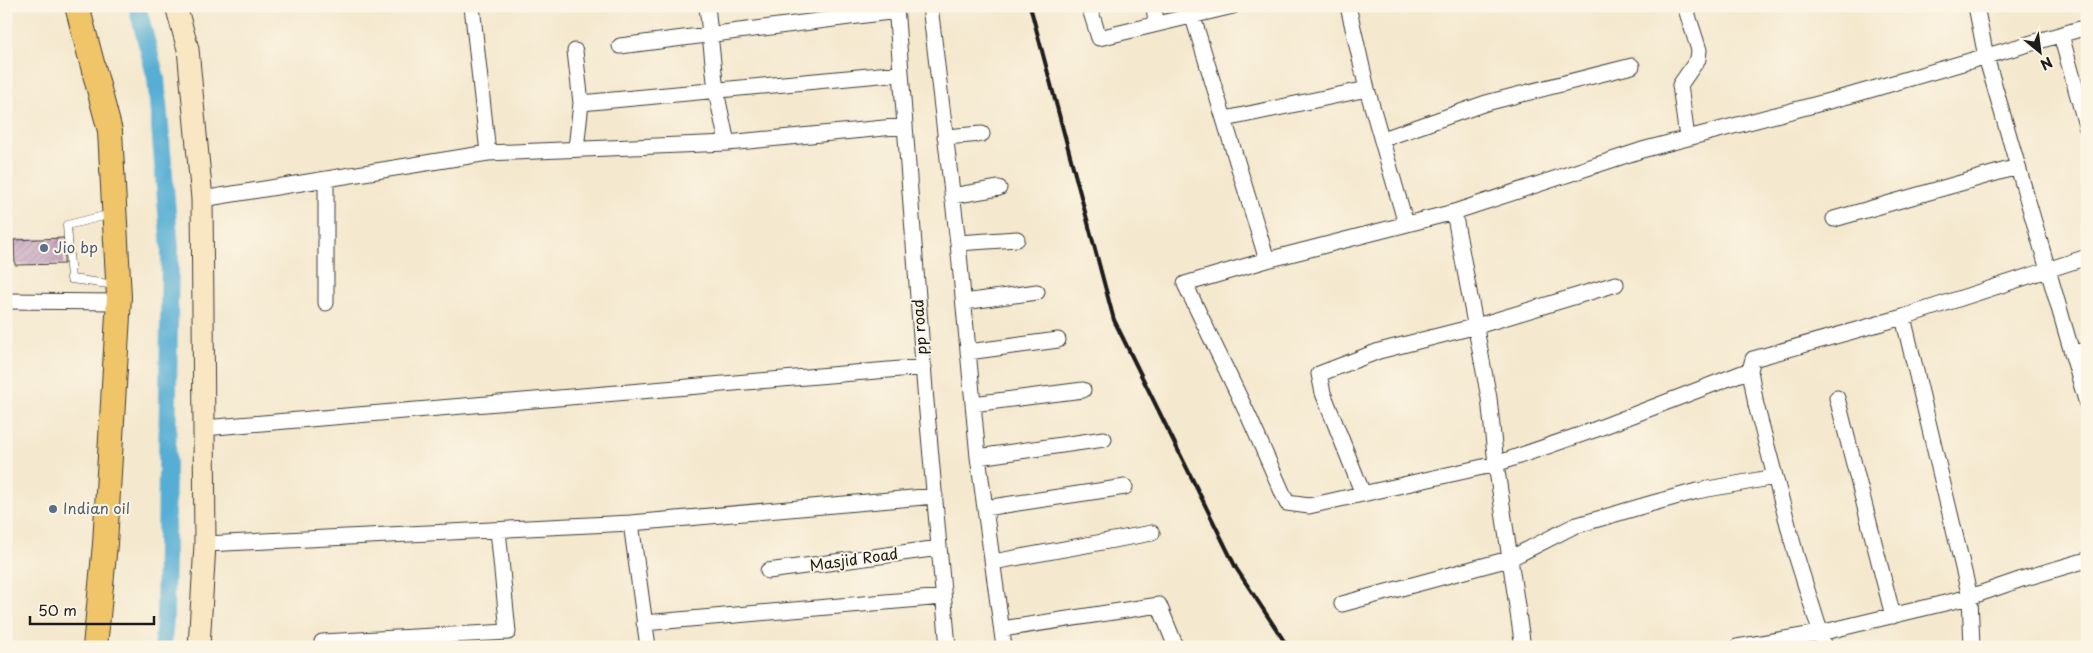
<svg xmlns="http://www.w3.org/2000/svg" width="2093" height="653" viewBox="0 0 2093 653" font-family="'Playpen Sans',sans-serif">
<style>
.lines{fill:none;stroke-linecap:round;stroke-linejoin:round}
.canal{stroke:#57aed4;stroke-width:18}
.building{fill:url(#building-hatch)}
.lane-casing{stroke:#3c3b37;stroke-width:9}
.street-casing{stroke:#3c3b37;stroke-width:17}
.secondary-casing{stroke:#3c3b37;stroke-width:23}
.primary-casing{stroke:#3c3b37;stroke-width:26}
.lane{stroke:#fff;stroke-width:8}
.street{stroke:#fff;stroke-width:15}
.secondary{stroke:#f9e7c3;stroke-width:21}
.primary{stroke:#f0c469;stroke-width:24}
.rail{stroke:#1c1c1c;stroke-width:4}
.service-dot{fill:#5c6f8a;stroke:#fcf5e5;stroke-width:2}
.labels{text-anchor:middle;stroke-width:4;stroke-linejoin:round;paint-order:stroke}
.service-label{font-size:15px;fill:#4e5e75;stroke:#fcf5e5;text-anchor:start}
.street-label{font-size:15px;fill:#1c1c1c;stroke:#fcf5e5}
</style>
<defs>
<pattern id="building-hatch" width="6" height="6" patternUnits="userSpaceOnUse" patternTransform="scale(1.25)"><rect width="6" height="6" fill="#c29fbf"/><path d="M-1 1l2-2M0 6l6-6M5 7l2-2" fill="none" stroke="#9d819a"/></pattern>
</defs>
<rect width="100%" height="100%" fill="#fcf5e5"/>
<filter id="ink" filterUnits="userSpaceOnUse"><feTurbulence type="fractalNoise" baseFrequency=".02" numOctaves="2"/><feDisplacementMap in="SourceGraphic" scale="10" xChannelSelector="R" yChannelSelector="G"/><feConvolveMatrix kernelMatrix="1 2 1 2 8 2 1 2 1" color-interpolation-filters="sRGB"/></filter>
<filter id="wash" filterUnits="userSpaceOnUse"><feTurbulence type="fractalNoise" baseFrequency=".0096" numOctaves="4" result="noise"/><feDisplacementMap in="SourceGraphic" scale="20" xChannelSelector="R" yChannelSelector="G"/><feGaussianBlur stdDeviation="1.12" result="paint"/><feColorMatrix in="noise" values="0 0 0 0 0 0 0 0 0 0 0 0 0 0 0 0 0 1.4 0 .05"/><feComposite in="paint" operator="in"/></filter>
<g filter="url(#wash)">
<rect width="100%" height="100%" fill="#f4e8ce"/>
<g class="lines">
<path class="canal" d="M137 6 156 78 170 248 165 616 163 647"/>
</g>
<g id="blocks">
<path class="building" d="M64 238V264L15 265 14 240Z"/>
</g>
</g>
<g filter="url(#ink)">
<use href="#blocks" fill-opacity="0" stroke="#3c3b37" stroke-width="1"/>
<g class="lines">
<defs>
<path id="lane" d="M112 214 67 225 71 279 116 285"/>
<path id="street" d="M472 6 488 153
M707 6 716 91 727 143
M896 6 925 390 948 647
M930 6 958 243 978 457 1004 647
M1089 6 1099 38 1233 6
M1154 6 1156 23
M1348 6 1367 89 1406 224
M1685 6 1699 50 1698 59 1680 85 1687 138
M1976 6 1986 57 2087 404
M1192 14 1267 260
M2061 35 2087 129
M620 46 897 11
M575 51 581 103 576 149
M581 103 901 73
M1225 119 1367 89
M945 137 982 134
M1383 139 1486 103 1632 66
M326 179V303
M952 196 999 188
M202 199 488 153 727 143 905 126
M1454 212 1489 398 1496 464 1523 647
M1834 219 2017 167
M958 243 1017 239
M6 301 119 302
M964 302 1037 292
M1903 317 1970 597 1972 647
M968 352 1058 340
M2072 354 2087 349
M1750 370 1594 430 1496 464 1309 506 1287 503 1249 417 1185 284 1267 260 1454 212 1642 150 1852 95 2087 27
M1837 398 1893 616
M973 404 1083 390
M204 428 924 367
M978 457 1104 439
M1363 494 1323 393 1319 374 1379 351 1477 326 1616 284
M985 508 1125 487
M631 523 648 647
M205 544 631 523 935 496
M993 562 1152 533
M768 571 939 548
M1342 604 1509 559 1574 526 1653 503 1697 491 1775 477
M644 623 943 597
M1002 629 1159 605 1176 647
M322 642 508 632 498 530
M1737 647 1820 633 1970 597 2022 579 2087 560
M1825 647 1796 555 1756 405 1750 370 1753 359 1903 317 2087 257"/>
<path id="secondary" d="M176 6 188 49 202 199 205 544 199 647"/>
<path id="primary" d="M77 6 110 131 119 297 105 544 95 647"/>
</defs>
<use href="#lane" class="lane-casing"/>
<use href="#street" class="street-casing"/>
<use href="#secondary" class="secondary-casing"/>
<use href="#primary" class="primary-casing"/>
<use href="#lane" class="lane"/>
<use href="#street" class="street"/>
<use href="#secondary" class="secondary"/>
<use href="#primary" class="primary"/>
<path class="rail" d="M1030 6 1114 320 1236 568 1288 647"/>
</g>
</g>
<g class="service-dot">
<circle cx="44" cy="248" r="5"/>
<circle cx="53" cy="509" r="5"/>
</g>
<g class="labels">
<g class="service-label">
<text x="54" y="253">Jio bp</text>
<text x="63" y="514">Indian oil</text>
</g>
<g class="street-label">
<text transform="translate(920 327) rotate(-94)" y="5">pp road</text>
<text transform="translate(854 560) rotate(-8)" y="5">Masjid Road</text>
</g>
</g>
<rect width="2093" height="653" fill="none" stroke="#fcf5e5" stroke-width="25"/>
<g transform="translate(2040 52) rotate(151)" stroke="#fcf5e5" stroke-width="4" paint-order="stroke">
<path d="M0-4L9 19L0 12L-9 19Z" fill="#1c1c1c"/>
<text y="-8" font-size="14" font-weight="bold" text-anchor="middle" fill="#1c1c1c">N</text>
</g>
<path d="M30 616v8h124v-8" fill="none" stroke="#1c1c1c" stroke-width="2.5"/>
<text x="38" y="616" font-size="15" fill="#1c1c1c" stroke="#fcf5e5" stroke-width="4" paint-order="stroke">50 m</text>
</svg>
